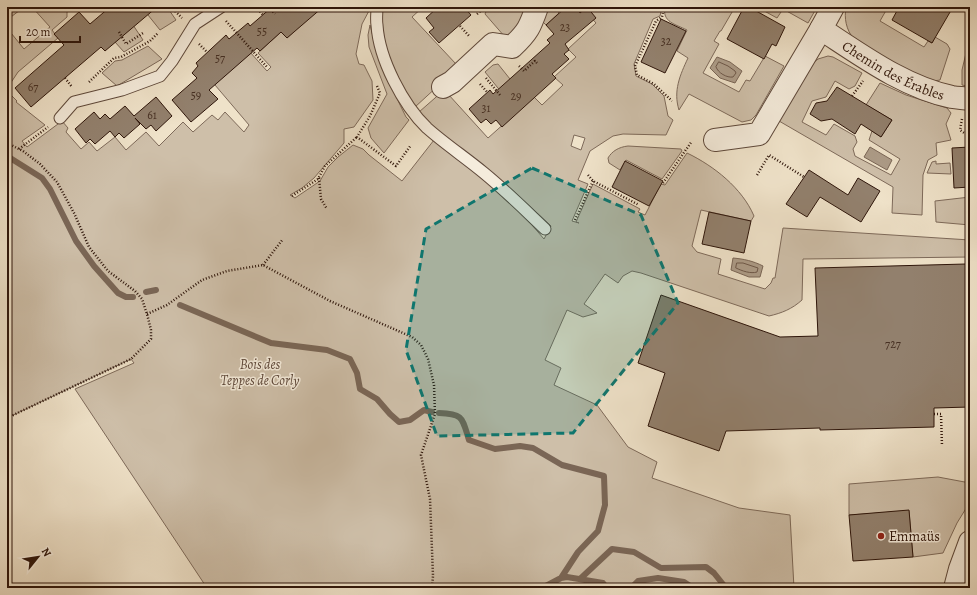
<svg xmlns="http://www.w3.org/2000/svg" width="977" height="595" viewBox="0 0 977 595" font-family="Alegreya,serif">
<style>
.green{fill:#cebfa9;stroke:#7e6a5a;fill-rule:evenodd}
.water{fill:#ad9c88;stroke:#7a6656}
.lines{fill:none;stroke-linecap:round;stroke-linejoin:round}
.shore{stroke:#6e5849;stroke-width:1}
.stream{stroke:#7a6656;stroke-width:6}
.building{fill:#92806d;stroke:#2e150a}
.lane-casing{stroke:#5e483a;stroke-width:13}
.street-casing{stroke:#5e483a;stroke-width:24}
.path{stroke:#2e150a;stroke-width:2.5;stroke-dasharray:1 2;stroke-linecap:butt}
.lane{stroke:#f5ecdc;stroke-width:11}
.street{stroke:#f5ecdc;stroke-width:22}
.marked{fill:#0f766e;fill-opacity:0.2;stroke:#0f766e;stroke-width:3;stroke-dasharray:8 5;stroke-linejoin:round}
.poi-dot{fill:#8f2418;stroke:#f5ecdc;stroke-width:1.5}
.labels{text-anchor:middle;stroke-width:3;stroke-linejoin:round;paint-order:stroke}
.number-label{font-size:12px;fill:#473023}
.street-label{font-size:14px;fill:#2e150a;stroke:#f5ecdc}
.park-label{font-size:14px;font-style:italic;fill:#5e483a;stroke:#f5ecdc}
.poi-label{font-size:14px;fill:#2e150a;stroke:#f5ecdc;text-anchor:start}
</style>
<rect width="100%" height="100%" fill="#efe2c9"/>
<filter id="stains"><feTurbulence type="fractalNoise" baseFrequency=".005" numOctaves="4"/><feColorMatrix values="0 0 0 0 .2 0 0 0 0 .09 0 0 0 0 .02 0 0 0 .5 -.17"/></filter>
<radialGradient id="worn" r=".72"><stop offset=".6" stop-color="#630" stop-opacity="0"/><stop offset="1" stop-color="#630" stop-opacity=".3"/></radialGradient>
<path class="green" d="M7 7H24L7 20Z
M32 7H78L73 8 67 12V17L52 30 58 38 18 72 8 87 10 94 17 101 16 102 45 125 22 141 27 147 62 121 68 128 66 132 81 149 89 142 97 151 115 137 126 150 146 132 159 146 183 122 193 132 212 115 218 120 225 112 244 132 249 125 215 85 241 42 267 71 271 67 258 53 281 32 287 38 321 7H371L362 24 356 54 359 64 364 65 372 81 373 100 354 127 344 129V143L314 178 302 188 290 195 295 198 320 181 328 167 338 157 353 145 363 149 369 155 402 181 434 140 490 183 532 225 544 239 551 226 511 189 429 124 419 112 443 91 448 94 488 138 534 97 542 105 563 85 554 77 576 57 568 49 596 23 582 7H662L660 16 653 19 634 64 636 76 652 84 664 96 668 116 673 120 666 135 623 134 613 136 590 151 578 180 588 184 572 221 579 223 576 222 593 184 640 209 638 212 645 215 661 184 665 185 687 153C714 166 742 188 754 216L751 221 701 210 692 246 697 252 721 259 718 274 765 289 771 283 773 278H775L783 228 970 240V257L803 259 802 300C792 309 782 313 769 316L641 273 632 271 623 276 618 283 605 274 584 304 597 313 583 317 567 310 545 360 561 368 554 385 597 405 628 447 657 462 652 478 739 508 790 515 794 588H207L75 389 134 363 131 359 7 418V28L24 49 50 27ZM574 135 585 138 581 150 571 146Z
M147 7H167L176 20 160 30 144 10Z
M383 7H423L412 17 456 64 439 85 415 107C397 77 378 43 383 7Z
M488 7H523L522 9 526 15 511 37H505L485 14Z
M541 7H553L559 13 546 25 537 16Z
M665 7H735L721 31H720L714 41 719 44 703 73 739 92 746 80 750 81 765 56 784 66 756 115 751 120 742 122 689 94 679 110C673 91 680 75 688 58L677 51 687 30C675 24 662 22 665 7Z
M757 7H817L808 23 783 9 777 18Z
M846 7H888L880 21 924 47 928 41 932 43 935 37 947 44 950 49 940 80C938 80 936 81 934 81 922 80 863 48 854 39 846 30 844 18 846 7Z
M131 22 143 40 124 52 115 42Z
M370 25C378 58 391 87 406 117L409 120 384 153 371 138 368 128 387 94 369 47 368 35Z
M970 36V89L967 86 962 85V70Z
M148 46 162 59 117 86 102 73 115 61 122 60Z
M828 56 833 57 862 73 855 86 849 89 835 81 826 97 812 101 802 122 826 135 834 124 855 136 857 142 853 149 855 156 891 175 900 159 869 140 872 131 881 137 892 120 866 105 880 83 906 95 947 108 951 113 946 124 951 140 936 143 937 155 928 160 923 175 922 215 892 213 893 187 779 121 812 64 818 59Z
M498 64 510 79 502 93 485 72 493 65Z
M628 146 681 149 682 151 662 179 626 160 620 170 609 163 608 158C612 151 619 147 628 146Z
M936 161V164L950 163 951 174 927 173 932 162Z
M970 197V225L936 222 935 201Z
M938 477 970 483V502L957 523 943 553 913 557 909 511 849 515V484Z"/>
<path class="water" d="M717 57 730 62 742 71 735 83 720 78 710 68Z
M870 147 892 160 887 170 864 157Z
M733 258C744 259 753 261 763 266L760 277H749L731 270Z"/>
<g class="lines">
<path class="shore" d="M719 62 728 66 735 71 736 73 733 77C727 78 718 73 716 67Z
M737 263H743L758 268 757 272C751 274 742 271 736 268Z"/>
<path class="stream" d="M7 156 42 178 50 189 76 241 94 266 118 293 126 297H133
M146 292 156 290
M180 305 271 343 327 350 350 359 357 373 360 389 377 399 390 414 399 422 410 420 424 410 432 412
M439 413C464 414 462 418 469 440L495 449 520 446 533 448 562 465 604 476 605 505 598 531 578 552 561 578
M580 579 612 549 634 552 661 568 706 567 714 573 726 588
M542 588 561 578 567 577 603 583 607 588
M631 588 638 581 658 578 684 582 693 588"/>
</g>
<path class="building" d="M110 7H157L105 51 101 47 31 107 15 88 64 45 54 34 79 12 90 24Z
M272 7H323L287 38 281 32 260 51 257 48 209 90 218 99 191 122 172 100 197 78 192 73 198 66 196 63 226 35 229 39 248 23 250 26Z
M438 7H464L471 15 439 43 429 32 434 28 426 18Z
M566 7H576L580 13 587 7 596 18 565 44 569 50 564 54 569 59 552 74 556 78 502 127 496 120 491 124 486 119 481 123 469 109 490 90 493 94 550 43 547 40 554 34 546 25Z
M744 7H749L785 27 776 46 772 44 764 59 727 39Z
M899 7H953L932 43 892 20Z
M661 19 686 31 665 73 641 62Z
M837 87 892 120 881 137 861 124 855 134 832 119 821 121 810 114 816 103 827 101Z
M156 97 172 116 156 131 151 125 146 129 135 118 140 124 124 138 119 133 115 137 110 131 95 144 90 139 86 143 75 129 94 112 100 119 105 114 110 119 125 106 134 116Z
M970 147V187L954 188 952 148Z
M625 161 663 181 649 206 612 187Z
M809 170 848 195 858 178 880 191 861 222 820 197 807 217 786 204Z
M709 212 751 221 744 253 702 244Z
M966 264 969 353H970V407L934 408V427L820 430V428L726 431 719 451 648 426 665 373 638 363 661 295 780 337 818 336 815 268Z
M909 510 913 557 853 561 849 515Z"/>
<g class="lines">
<defs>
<path id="lane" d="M377 7C377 13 376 19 377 25 379 59 403 105 427 128 445 144 466 158 484 173 506 191 525 210 545 229
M60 118 74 102 122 90 160 76 172 61 195 24 221 7"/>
<g id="street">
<path id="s1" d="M833 7 821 29C861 55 904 87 952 97 958 98 964 98 970 99"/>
<path d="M443 87 452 82 493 44 512 47C528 32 530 27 537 7"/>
<path d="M715 140 759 134 821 29"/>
<path d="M955 588 960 569 970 542"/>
</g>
</defs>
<use href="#lane" class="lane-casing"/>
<use href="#street" class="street-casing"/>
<path class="path" d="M171 7 182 18
M256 7 263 15
M269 7 275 14
M664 7 662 17 656 21 635 66 637 75 654 84 672 101
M477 14 485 7
M226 21 267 67
M460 26 470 37
M119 32 126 44 143 33
M199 44 207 52
M519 66 524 71 535 61 537 63
M65 78 72 87
M486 78 500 95
M89 82 114 58 121 57 150 41 158 33
M480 84 488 93
M377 86 380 93 370 116 357 137 396 166 411 145
M852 96 863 81
M962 119 960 130 970 137
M7 143 23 151 40 164 57 182 74 213 89 247 108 271 135 291 142 299 147 314 151 330V339L131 359 7 418
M19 149 48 127
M588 175 593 181 639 205
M757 175 769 155 804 177
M319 178 321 199 327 209
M663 183 692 141
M292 196 318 179 325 166 357 137
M575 220 593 181
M263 265 283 239
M147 314 167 305 202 280 227 271 263 265 330 301 412 337 421 345 428 359 434 385 435 414 421 455 430 499 433 576 432 588
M934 414H941L942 446"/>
<use href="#lane" class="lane"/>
<use href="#street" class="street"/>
</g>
<path class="marked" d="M532 168 641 215 678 303 573 433 437 436 406 350 426 229Z"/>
<circle class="poi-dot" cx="881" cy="536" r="4"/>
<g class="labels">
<g class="number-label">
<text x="565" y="31">23</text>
<text x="262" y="35">55</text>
<text x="666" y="45">32</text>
<text x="220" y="62">57</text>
<text x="33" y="91">67</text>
<text x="196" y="99">59</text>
<text x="516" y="100">29</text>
<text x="486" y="112">31</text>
<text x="152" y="119">61</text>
<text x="893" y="348">727</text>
</g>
<g class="street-label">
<text dy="5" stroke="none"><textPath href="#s1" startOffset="109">Chemin des Érables</textPath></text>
</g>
<g class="park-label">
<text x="260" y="369">Bois des<tspan x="260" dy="16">Teppes de Corly</tspan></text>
</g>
<g class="poi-label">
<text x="889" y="541">Emmaüs</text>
</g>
</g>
<rect width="977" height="595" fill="none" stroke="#efe2c9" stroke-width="24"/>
<rect x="8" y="8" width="961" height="579" fill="none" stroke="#2e150a" stroke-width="2"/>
<rect x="12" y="12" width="953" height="571" fill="none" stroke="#2e150a"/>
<g transform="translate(38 557) rotate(60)" stroke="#f5ecdc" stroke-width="3" paint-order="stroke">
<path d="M0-3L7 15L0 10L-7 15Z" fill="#2e150a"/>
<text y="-6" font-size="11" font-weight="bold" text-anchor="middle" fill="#2e150a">N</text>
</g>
<path d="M20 36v6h60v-6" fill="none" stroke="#2e150a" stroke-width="2"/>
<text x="26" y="36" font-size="12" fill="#2e150a" stroke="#f5ecdc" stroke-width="3" paint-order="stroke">20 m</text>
<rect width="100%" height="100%" filter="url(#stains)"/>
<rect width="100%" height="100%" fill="url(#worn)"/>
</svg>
